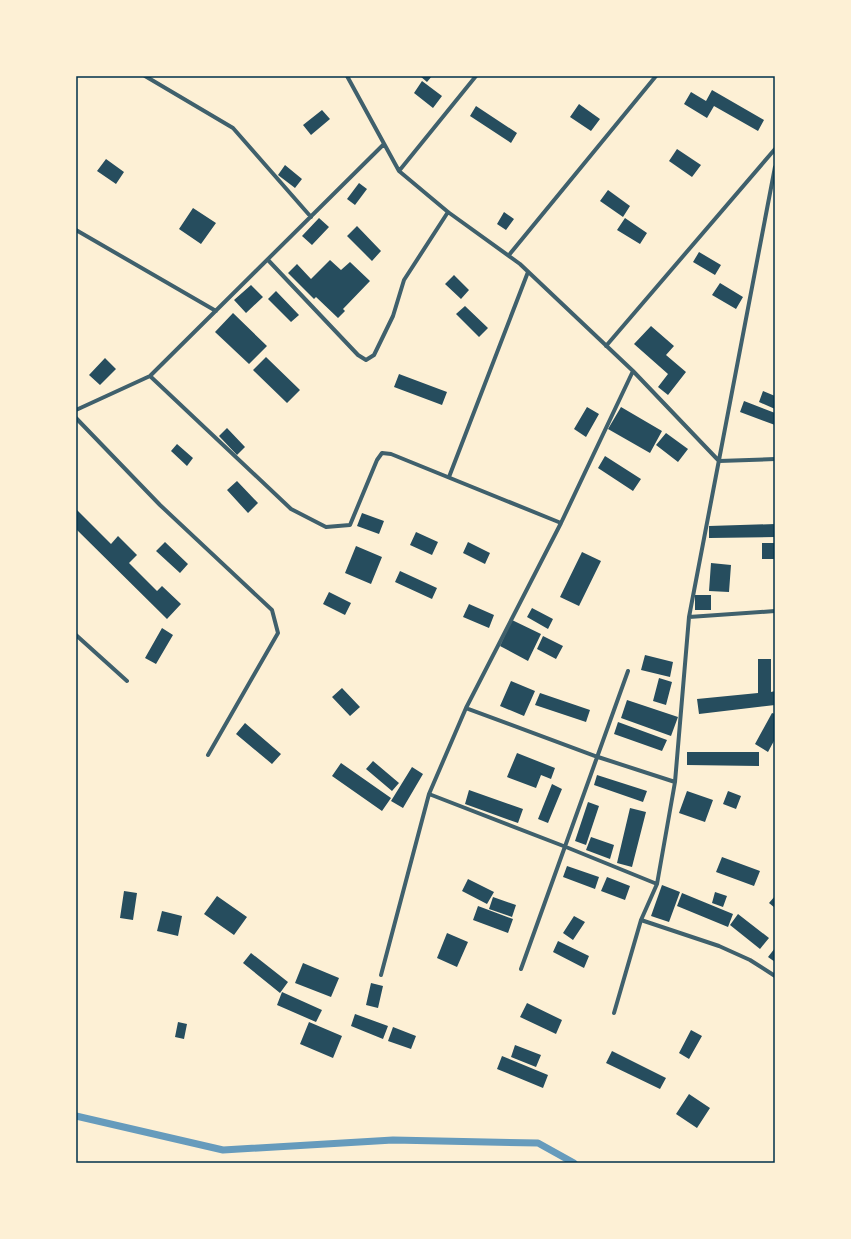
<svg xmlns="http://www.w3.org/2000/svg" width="851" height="1239" viewBox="0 0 851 1239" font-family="Montserrat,sans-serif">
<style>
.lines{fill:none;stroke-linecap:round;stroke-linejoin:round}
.stream{stroke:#669bbc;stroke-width:7}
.building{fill:#264d5e}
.minor{stroke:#3f606c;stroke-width:4}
.neatline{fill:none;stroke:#003049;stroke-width:1.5}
</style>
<rect width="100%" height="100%" fill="#fdf0d5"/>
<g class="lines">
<path class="stream" d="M76 1116 223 1150 393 1140 538 1143 574 1163"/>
</g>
<path class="building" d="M420 76H432L427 82Z
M422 81 442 96 433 108 414 93Z
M712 90 764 120 758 131 714 106 707 118 684 104 691 92 706 101Z
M579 104 600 119 591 131 570 117Z
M476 106 517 133 511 143 470 116Z
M322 110 330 119 311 135 303 125Z
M677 149 701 165 692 177 669 161Z
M106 159 124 172 116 184 97 171Z
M285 165 302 179 295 188 278 175Z
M359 183 367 189 355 205 347 199Z
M608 190 630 206 623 217 600 201Z
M193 208 216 223 201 244 179 229Z
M504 212 514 219 506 230 497 224Z
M319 218 329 227 312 245 302 236Z
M625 218 647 233 640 244 617 230Z
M357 226 381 251 372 261 347 236Z
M699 252 721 265 715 275 693 262Z
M330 260 341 270 350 262 370 281 343 309 345 311 338 318 316 297 314 299 288 273 297 264 311 279Z
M454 275 469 290 461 299 445 284Z
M720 283 743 297 736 309 712 295Z
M251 285 263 297 246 313 234 300Z
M276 291 299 315 291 322 268 299Z
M465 306 488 328 479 337 456 314Z
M233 313 267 346 249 364 215 332Z
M651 326 674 346 666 355 686 372 668 395 658 387 668 374 634 344Z
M266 357 300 390 287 403 253 370Z
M105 358 116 369 100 385 89 375Z
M399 374 447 392 442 405 394 387Z
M763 391 775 396V409L759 402Z
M744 401 775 413V425L740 412Z
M587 407 599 414 586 437 574 429Z
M621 407 662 431 650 453 608 429Z
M227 428 245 447 237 455 219 436Z
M666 433 688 449 678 462 656 445Z
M177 444 193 458 187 466 171 451Z
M605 456 641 479 633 491 598 468Z
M237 481 258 503 248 513 227 490Z
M76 509 111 544 118 536 137 555 129 563 157 591 162 586 181 604 167 619 76 529Z
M362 513 384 521 379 534 357 526Z
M775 524V537L709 538V526Z
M416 532 438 542 432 555 410 545Z
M165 542 188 564 180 573 156 551Z
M468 542 490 553 485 564 463 553Z
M762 543H775V559H762Z
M356 546 382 557 371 584 345 573Z
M582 552 601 561 579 606 560 597Z
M711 563 731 565 729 592 709 591Z
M400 571 437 588 432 599 395 582Z
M329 592 351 603 345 615 323 604Z
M695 595H711V610H695Z
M469 604 494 615 489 628 463 617Z
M532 608 553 619 548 629 527 617Z
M512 620 541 634 528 661 500 646Z
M162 628 173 635 156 664 145 658Z
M543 636 563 646 556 659 537 649Z
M645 655 673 662 670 677 641 670Z
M758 659H771V692L775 691V705L699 714 697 699 758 693Z
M659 678 672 682 666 705 653 701Z
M511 681 535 691 524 716 500 706Z
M342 688 360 707 350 716 332 697Z
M540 693 590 710 586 722 535 705Z
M627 700 678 717 671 736 621 718Z
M772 713 775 714V739L768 752 755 744Z
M618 722 667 740 662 751 614 734Z
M245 723 281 754 272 764 236 734Z
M687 752H759V766L687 765Z
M517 753 555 768 551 779 541 775 536 788 507 777Z
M373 761 399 783 392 791 366 769Z
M341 763 391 798 382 811 332 776Z
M412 767 423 774 403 808 391 801Z
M597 775 647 791 643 802 594 785Z
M552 784 562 789 548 823 538 819Z
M469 790 523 809 518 823 465 804Z
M687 791 713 800 705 822 679 813Z
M728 791 741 796 736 809 723 804Z
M588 802 599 806 586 845 575 841Z
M630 808 646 812 632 867 617 863Z
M591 837 614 845 610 859 586 850Z
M722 857 760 871 754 886 716 872Z
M567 866 599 877 595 889 563 877Z
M607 877 630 886 625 900 601 891Z
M468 879 494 892 487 904 462 891Z
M662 885 680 892 669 922 651 916Z
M124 891 137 893 133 920 120 918Z
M715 892 727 896 723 907 712 903Z
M682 893 733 914 728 927 677 906Z
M217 896 247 917 234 935 204 914Z
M775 896V908L769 903Z
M493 897 516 905 512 917 489 909Z
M478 906 513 919 508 933 473 920Z
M162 911 182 916 178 936 157 931Z
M738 914 769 938 760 949 730 925Z
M574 916 585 922 573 940 563 933Z
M447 933 468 942 457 967 437 958Z
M558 941 589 956 584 968 553 952Z
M775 948V962L768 957Z
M251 953 288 982 280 993 243 963Z
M303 963 339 978 331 997 295 983Z
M371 983 383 986 378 1008 366 1005Z
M282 992 322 1010 316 1022 277 1005Z
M527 1003 562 1020 556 1034 520 1017Z
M355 1014 388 1026 383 1039 351 1026Z
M178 1022 187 1024 184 1039 175 1037Z
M309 1022 342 1036 333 1058 300 1044Z
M393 1027 416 1036 411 1049 388 1041Z
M691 1030 702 1036 689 1059 679 1053Z
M515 1045 541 1055 536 1067 511 1057Z
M612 1051 666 1078 660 1089 606 1063Z
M502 1056 548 1075 543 1088 497 1069Z
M689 1094 710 1108 697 1128 676 1114Z"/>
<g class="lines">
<path class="minor" d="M145 76 233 128 311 217
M347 76 399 171 448 212 520 264 633 371 719 461 775 459
M399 171 476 76
M76 230 216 311
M509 255 656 76
M268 260 358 355 366 360 374 355 393 316 404 280 448 212
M606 346 775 149
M150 376 291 509 326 527 350 525 377 460 382 453 391 454 561 523
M76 410 150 376 384 144
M76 418 160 505 272 610 278 633 208 755
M449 477 528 272
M689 617 775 611
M76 635 127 681
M466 708 598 757 675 782
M429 794 566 847 657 884
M641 920 719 946 750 960 775 976
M521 969 628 671
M381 975 429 794 466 708 561 523 633 371
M614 1013 641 920 657 884 675 782 689 617 775 167"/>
</g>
<rect width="851" height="1239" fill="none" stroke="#fdf0d5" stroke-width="154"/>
<rect x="77" y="77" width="697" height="1085" class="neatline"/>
</svg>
